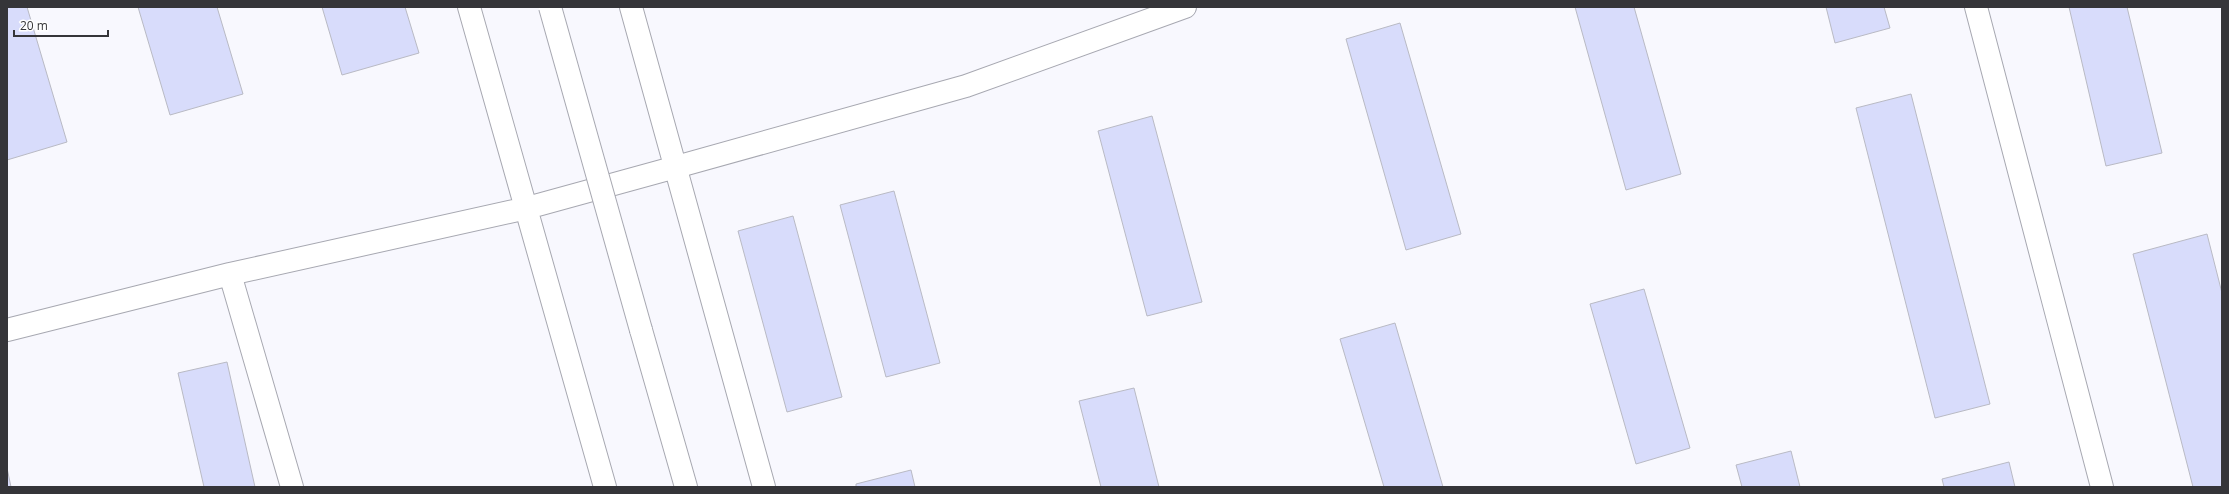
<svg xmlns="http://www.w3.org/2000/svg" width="2229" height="494" viewBox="0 0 2229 494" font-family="'Open Sans',sans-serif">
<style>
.building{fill:#d8dcfb;stroke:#b9bac4}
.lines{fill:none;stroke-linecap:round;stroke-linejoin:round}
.minor-casing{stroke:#a7a8b1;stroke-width:24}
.major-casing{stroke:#a7a8b1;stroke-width:24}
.minor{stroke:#fff;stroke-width:22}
.major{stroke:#fff;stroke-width:22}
.major-bridge-casing{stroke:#a7a8b1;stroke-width:24;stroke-linecap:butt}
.major-bridge{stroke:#fff;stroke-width:22}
</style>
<rect width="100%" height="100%" fill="#f8f8fe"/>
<path class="building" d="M7 7H27L67 142 7 160Z
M138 7H217L243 94 170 115Z
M322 7H405L419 53 342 75Z
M1575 7H1634L1681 174 1626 190Z
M1826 7H1884L1890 28 1835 43Z
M2069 7H2127L2162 153 2106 166Z
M1400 23 1461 234 1406 250 1346 39Z
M1911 94 1990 404 1935 418 1856 108Z
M1152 116 1202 302 1147 316 1098 131Z
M894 191 940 363 886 377 840 205Z
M793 216 842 397 787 412 738 231Z
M2207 234 2222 293V487H2193L2133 254Z
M1644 289 1690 448 1636 464 1590 304Z
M1395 323 1443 487H1384L1340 339Z
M227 362 255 487H204L178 373Z
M1134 388 1159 487H1101L1079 401Z
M1791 451 1800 487H1742L1736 465Z
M2009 462 2015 487H1944L1942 479Z
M7 468 11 487H7Z
M911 470 915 487H856V484Z"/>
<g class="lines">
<defs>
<path id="minor" d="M469 7 605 487
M631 7 764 487
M1976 7 2102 487
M230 274 292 487
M7 330 230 274 527 208 676 167 966 86 1185 7"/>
<path id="major" d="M641 330 686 487"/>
</defs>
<use href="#minor" class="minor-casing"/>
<use href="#major" class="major-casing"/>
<use href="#minor" class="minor"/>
<use href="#major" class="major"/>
<defs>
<path id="major-bridge" d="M550 7 641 330"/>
</defs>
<use href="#major-bridge" class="major-bridge-casing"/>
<use href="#major-bridge" class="major-bridge"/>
</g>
<rect width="2229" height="494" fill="none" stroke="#353539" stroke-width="16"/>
<path d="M14 30v6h94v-6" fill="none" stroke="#353539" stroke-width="2"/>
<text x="20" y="30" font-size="12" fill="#353539" stroke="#ffffff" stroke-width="3" paint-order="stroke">20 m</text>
</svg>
